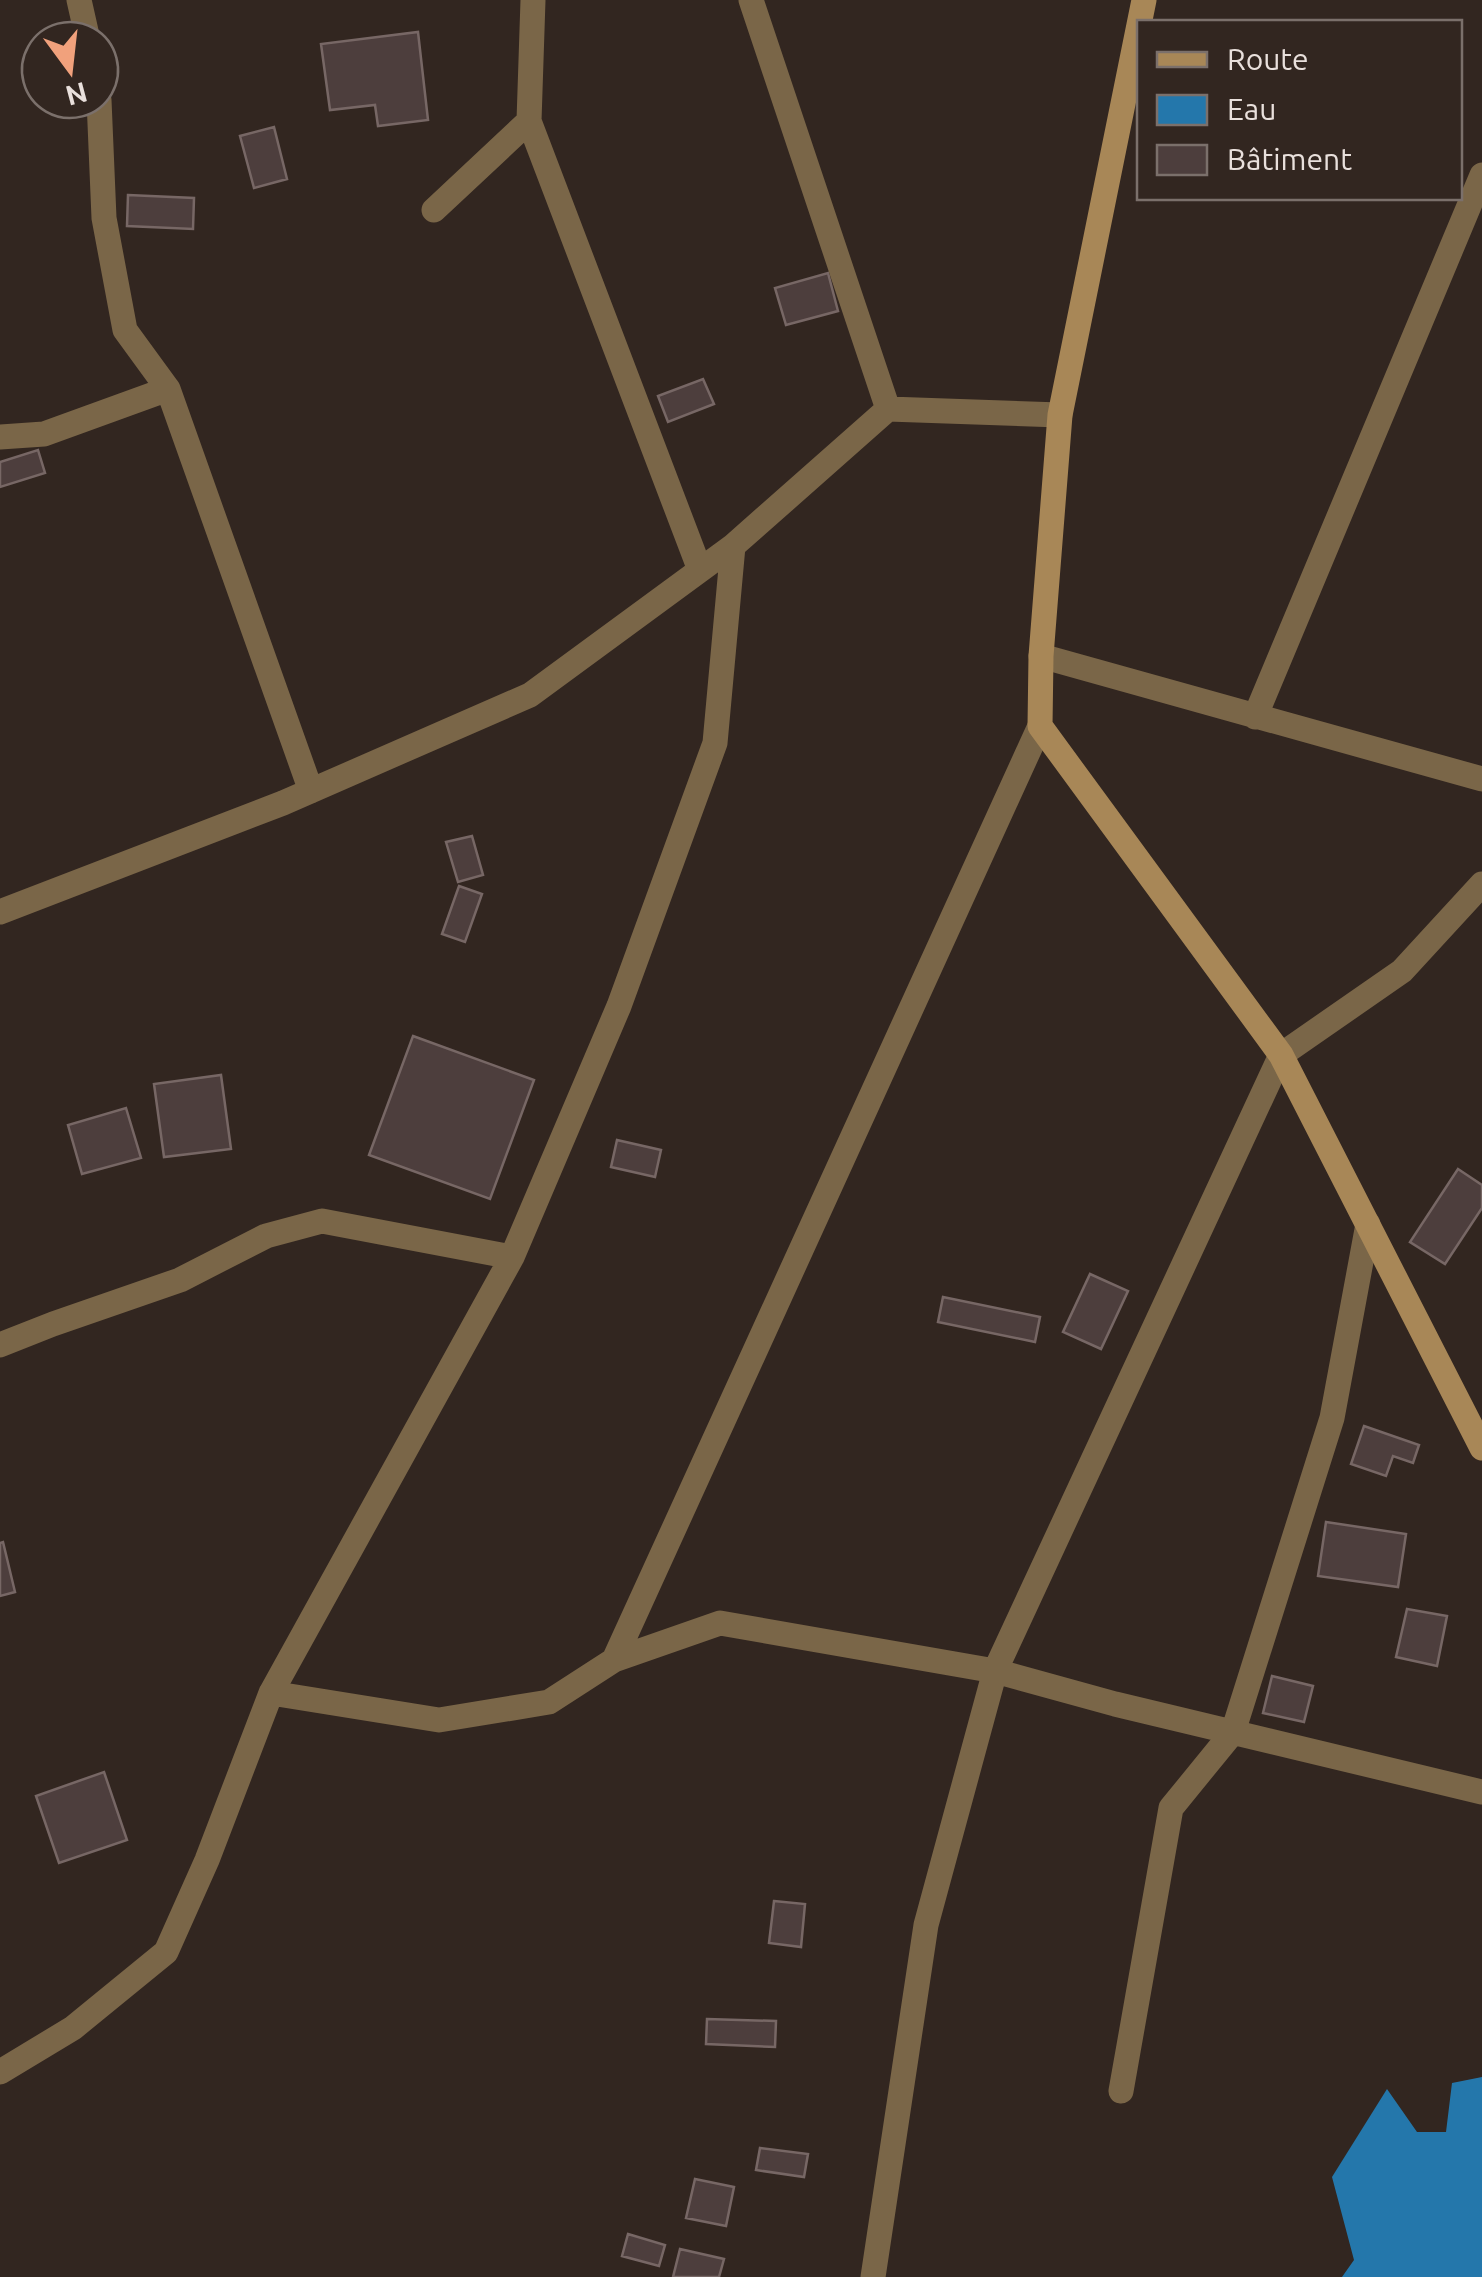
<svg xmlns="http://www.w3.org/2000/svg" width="1482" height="2277" viewBox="0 0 1482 2277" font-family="Ubuntu,sans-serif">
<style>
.water{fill:#2477ab}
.building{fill:#4d3e3d;stroke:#776765;stroke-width:2.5}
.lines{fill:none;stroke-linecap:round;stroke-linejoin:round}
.minor{stroke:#7a6648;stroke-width:25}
.secondary{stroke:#a88757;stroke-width:25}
</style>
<rect width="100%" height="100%" fill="#322620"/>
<path class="water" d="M1482 2077V2277H1342L1354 2260 1332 2177 1387 2089 1417 2132H1446L1452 2083Z"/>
<path class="building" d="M418 32 428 120 378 126 375 105 330 110 321 44Z
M274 127 287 179 254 188 240 136Z
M128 195 194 198 193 229 127 226Z
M828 273 838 311 786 325 775 288Z
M703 379 714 404 668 422 658 396Z
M38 450 45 473 0 487V462Z
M472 836 483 875 458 882 446 842Z
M459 886 482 894 465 942 442 934Z
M413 1036 534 1080 490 1199 369 1155Z
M221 1075 231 1149 164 1157 154 1084Z
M126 1108 141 1158 82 1174 68 1125Z
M617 1140 661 1150 655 1177 611 1167Z
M1458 1169 1482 1185V1208L1445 1264 1410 1242Z
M1090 1274 1128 1291 1101 1349 1063 1332Z
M943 1297 1040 1317 1035 1342 938 1322Z
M1364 1426 1419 1445 1413 1463 1393 1456 1386 1476 1351 1464Z
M1326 1522 1406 1534 1398 1587 1318 1576Z
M3 1542 15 1592 0 1596V1543Z
M1407 1609 1447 1616 1437 1666 1396 1657Z
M1272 1676 1313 1686 1304 1722 1263 1713Z
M104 1772 127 1840 59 1863 36 1796Z
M774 1901 805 1904 801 1947 769 1943Z
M707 2019 776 2021 775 2047 706 2044Z
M760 2148 808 2154 804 2177 756 2170Z
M695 2179 734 2187 726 2226 686 2218Z
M628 2234 665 2245 659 2266 622 2256Z
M680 2249 724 2259 719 2277H673Z"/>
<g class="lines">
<path class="minor" d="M79 0 88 40
M533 0 529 121 700 570
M751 0 888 409
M99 100 104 218 125 330 168 389 311 791
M434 210 529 121
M0 437 44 434 168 389
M1041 656 1482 779
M1255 717 1482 175
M0 912 283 803 530 695 733 546 888 409 1060 415
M0 1345 53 1324 180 1280 266 1236 322 1221 512 1257
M614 1660 1040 726
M271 1693 439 1720 549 1702 614 1660 720 1623 995 1671 1115 1704 1482 1792
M0 2072 73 2028 166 1952 207 1860 271 1693 512 1257 619 1006 715 743 733 546
M1121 2091 1171 1808 1233 1732 1332 1418 1368 1224
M873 2277 926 1925 995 1671 1281 1055 1402 971 1482 884"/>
<path class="secondary" d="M1144 0 1060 415 1041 656 1040 726 1281 1055 1482 1448"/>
</g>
<rect x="1137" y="20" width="325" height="180" fill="#322620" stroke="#7b706b" stroke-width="2.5"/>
<rect x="1157" y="52" width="50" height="15" fill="#a88757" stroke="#7b706b" stroke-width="2.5"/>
<text x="1227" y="70" font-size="30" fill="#e9e0dc">Route</text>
<rect x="1157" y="95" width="50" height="30" fill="#2477ab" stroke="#7b706b" stroke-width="2.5"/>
<text x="1227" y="120" font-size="30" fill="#e9e0dc">Eau</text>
<rect x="1157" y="145" width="50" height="30" fill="#4d3e3d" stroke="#7b706b" stroke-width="2.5"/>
<text x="1227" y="170" font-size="30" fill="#e9e0dc">Bâtiment</text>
<g transform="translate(70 70) rotate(165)"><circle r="48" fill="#322620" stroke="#7b706b" stroke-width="2.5"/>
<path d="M0-8L18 38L0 25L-18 38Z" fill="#f1a17c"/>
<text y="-15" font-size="28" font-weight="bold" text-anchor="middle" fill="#e9e0dc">N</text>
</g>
</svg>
